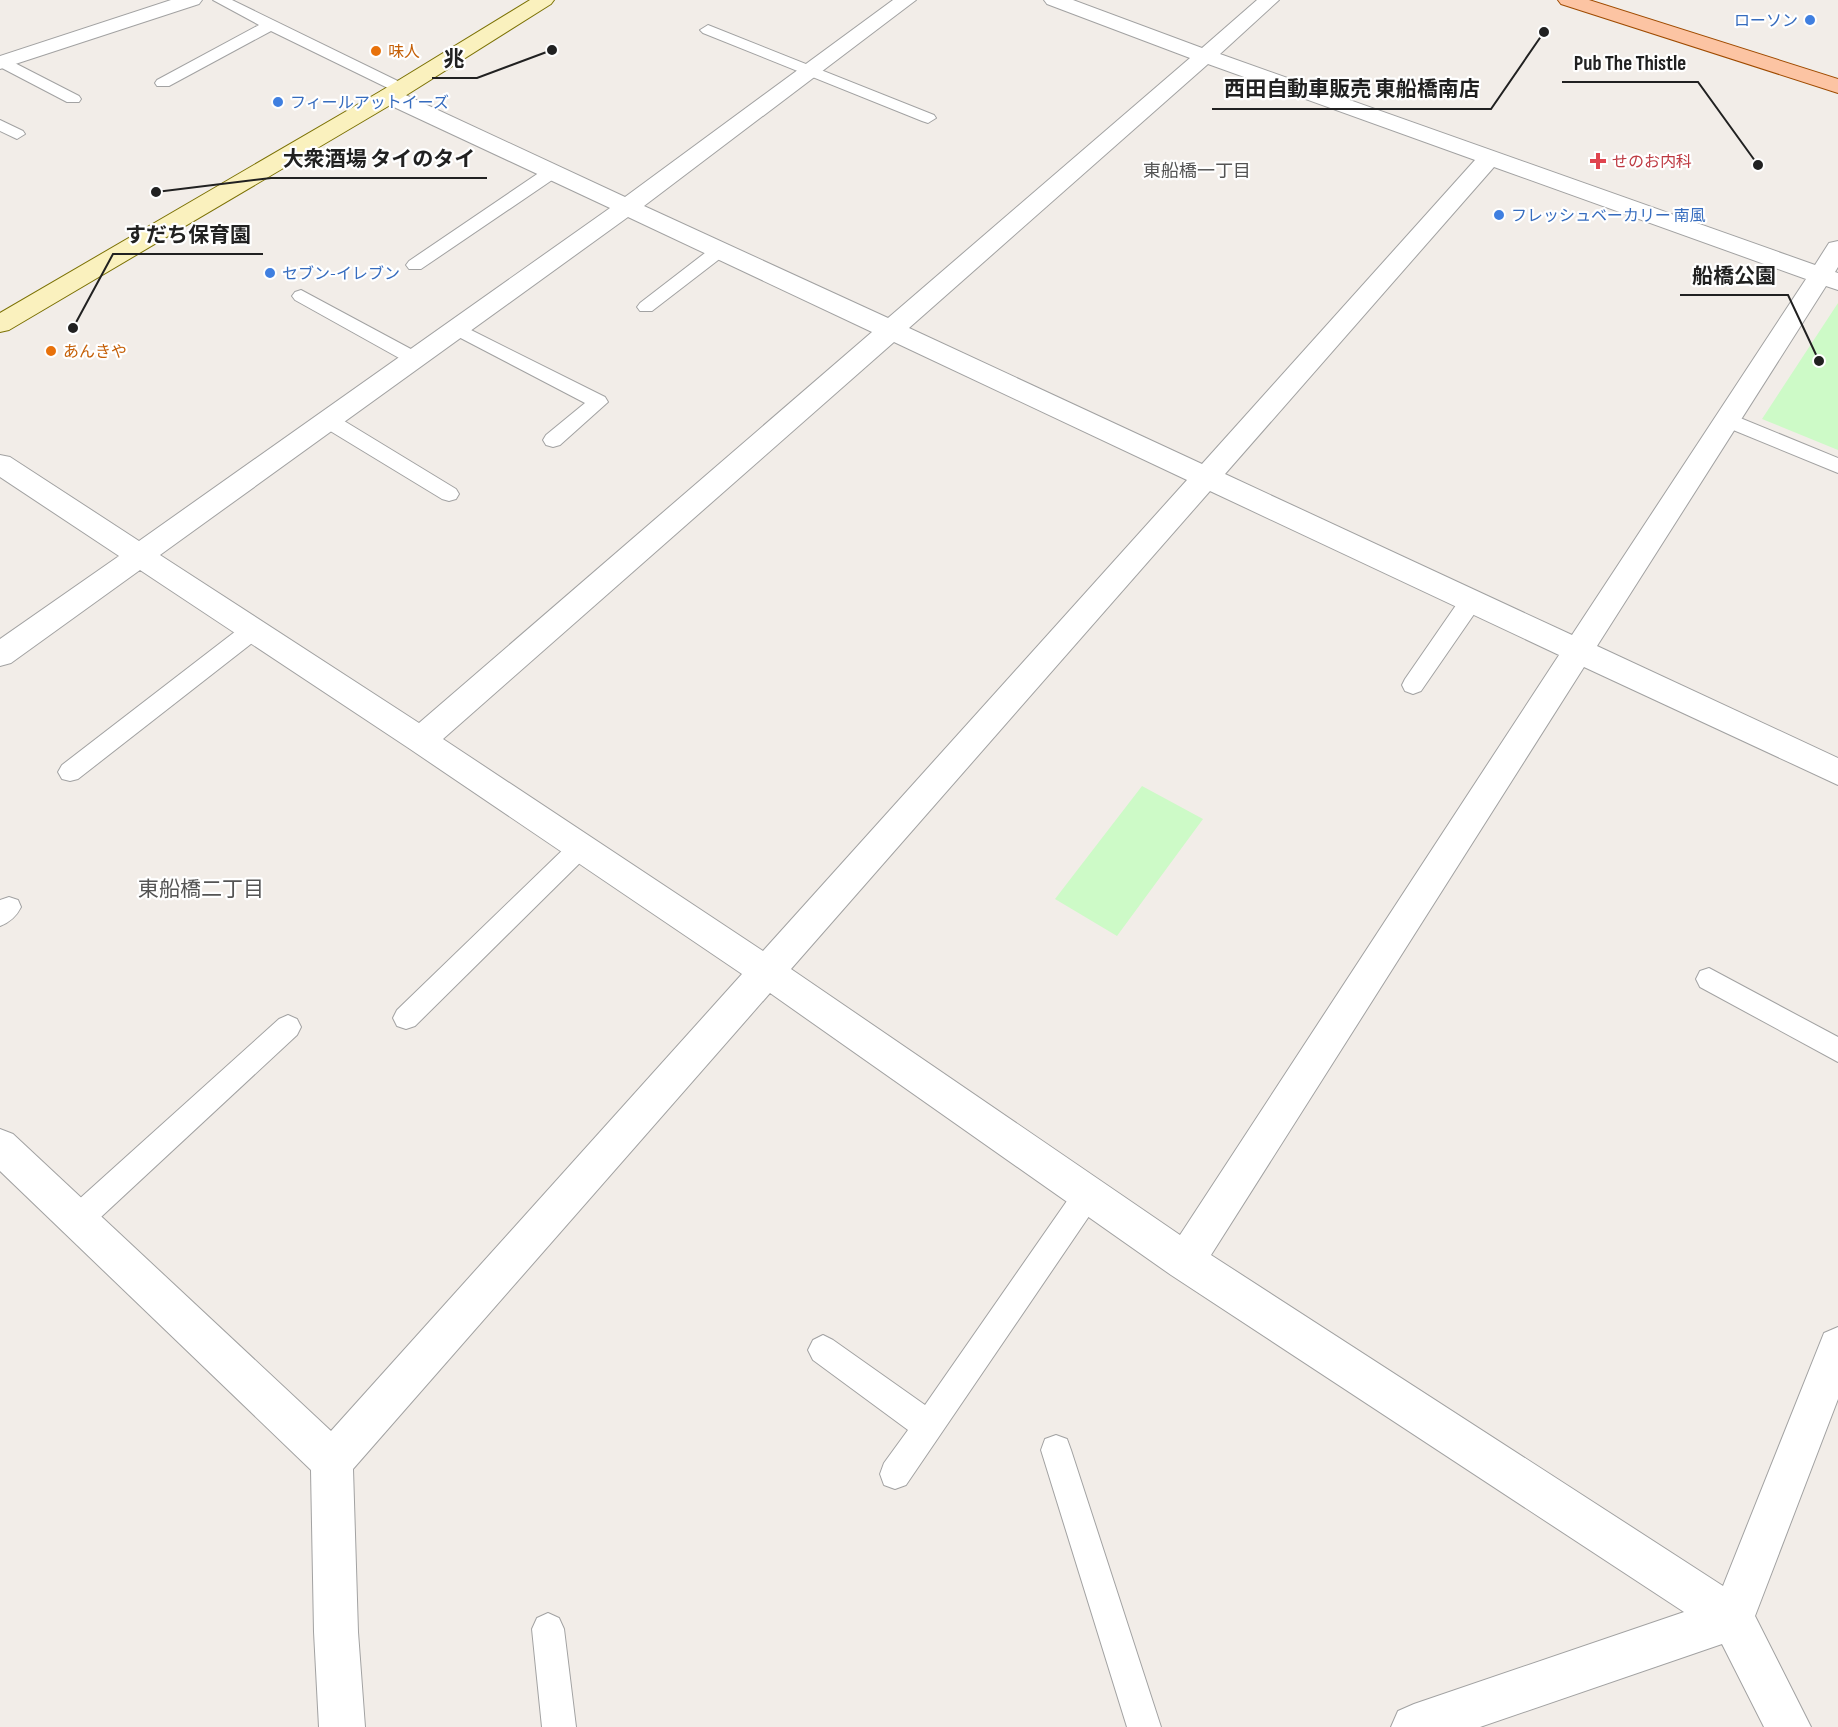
<svg xmlns="http://www.w3.org/2000/svg" width="1838" height="1727" viewBox="0 0 1838 1727" font-family="'Sofia Sans Condensed','Noto Sans JP',sans-serif">
<style>
.park{fill:#cdfac7}
.lines{fill:none;stroke-linecap:round;stroke-linejoin:round}
.lane-casing{stroke:#a2a2a2;stroke-width:2}
.street-casing{stroke:#a2a2a2;stroke-width:2}
.secondary-casing{stroke:#7c7205;stroke-width:2}
.primary-casing{stroke:#9f4b00;stroke-width:2}
.lane{fill:#fff;fill-rule:evenodd}
.street{fill:#fff;fill-rule:evenodd}
.secondary{fill:#faf1be;fill-rule:evenodd}
.primary{fill:#fcc4a3;fill-rule:evenodd}
.shop-dot{fill:#3f7fe0;stroke:#fff;stroke-width:2}
.food-dot{fill:#e8710a;stroke:#fff;stroke-width:2}
.health-dot{fill:#e0444e;stroke:#fff;stroke-width:2}
.labels{text-anchor:middle;stroke-width:4.5;stroke-linejoin:round;paint-order:stroke}
.far-shop-label{font-size:16px;fill:#366cbe;stroke:#fff;text-anchor:start}
.far-food-label{font-size:16px;fill:#c56008;stroke:#fff;text-anchor:start}
.far-health-label{font-size:16px;fill:#be3a42;stroke:#fff;text-anchor:start}
.far-neighbourhood-label{font-size:18px;fill:#545454;stroke:#fff}
.neighbourhood-label{font-size:21px;fill:#545454;stroke:#fff}
.leader{fill:none;stroke:#212121;stroke-width:2}
.callout-dot{fill:#212121;stroke:#fff;stroke-width:2}
.callout-label{font-size:21px;text-anchor:middle;font-weight:bold;fill:#212121;stroke:#fff;stroke-width:4.5;stroke-linejoin:round;paint-order:stroke}
</style>
<rect width="100%" height="100%" fill="#f2ede8"/>
<path class="park" d="M1838 303V450L1762 419Z
M1142 786 1203 819 1117 936 1055 899Z"/>
<g class="lines">
<defs>
<path id="lane" d="M213 0H232L408 86 410 89 408 92H396L271 31 169 86H157L155 83 157 80 259 25Z
M708 25 934 115 936 118 928 123 922 121 703 33 700 30Z
M3 57 79 96 81 99 79 102H67L0 67V58Z
M0 120 23 131 25 134 17 139 0 131Z
M552 167 560 172 558 176 421 269H409L406 265 409 261 546 168Z
M720 245 726 246 729 250 726 254 652 311H640L637 307 640 303 714 246Z
M301 290 422 355 424 359 422 363H408L295 300 292 296 295 292Z
M457 323 605 397 608 402 560 445 553 447 546 445 543 440 546 435 585 403 451 333 448 329 451 325Z
M1728 413 1838 458V473L1721 425 1718 420 1721 415Z
M329 414 336 416 456 489 459 494 456 499 449 501 442 499 322 426 319 421 322 416Z
M1471 593 1479 595 1482 601 1479 607 1421 691 1413 694 1405 691 1402 685 1405 679 1463 595Z
M253 622 261 624 264 630 261 636 78 779 70 781 62 779 58 772 62 765 245 624Z
M581 837 589 840 593 847 589 854 415 1026 406 1029 397 1026 393 1018 397 1010 573 840Z
M9 897 18 900 21 907C16 917 10 922 0 926V900Z
M1709 968 1838 1037V1062L1700 987 1696 979 1700 971Z
M288 1015 297 1019 301 1027 297 1035 87 1230 77 1233 67 1230 63 1220 67 1210 279 1019Z
M1088 1181 1098 1185 1102 1194 1098 1203 906 1485 895 1489 884 1485 880 1474 884 1463 908 1430 813 1360 808 1350 813 1340 823 1335 833 1340 925 1405 1078 1185Z
M1056 1435 1067 1439 1071 1450 1161 1727H1127L1041 1450 1045 1439Z
M548 1613 559 1618 564 1629 576 1727H542L532 1629 537 1618Z"/>
<path id="street" d="M171 0H202L199 4 0 69V56Z
M893 0H916L644 206 888 318 1190 58 1047 4 1044 0H1073L1202 48 1257 0H1279L1220 54 1815 265 1829 243 1838 241V267L1835 272 1838 273V290L1826 286 1597 646 1838 758V785L1584 667 1211 1255 1723 1586 1824 1333 1838 1327V1399L1755 1616 1811 1727H1764L1722 1644 1480 1727H1391L1398 1711 1414 1704 1684 1612 1171 1275 770 993 353 1469 358 1632 365 1727H319L314 1632 311 1470 0 1171V1129L13 1134 331 1431 742 974 410 749 140 570 11 663 0 666V639L119 556 0 477V455L10 457 139 541 610 208 381 101 378 96 381 91 389 89 397 91 625 197ZM1208 64 1475 160 1202 464 909 328ZM1494 167 1806 279 1572 635 1225 474ZM628 217 872 332 419 723 160 555ZM894 342 1187 480 763 951 443 739ZM1210 491 1559 655 1180 1235 791 969Z"/>
<path id="secondary" d="M530 0H554L551 4 397 101 9 330 0 332V313L381 91Z"/>
<path id="primary" d="M1558 0H1589L1838 79V93L1561 4Z"/>
</defs>
<use href="#lane" class="lane-casing"/>
<use href="#street" class="street-casing"/>
<use href="#secondary" class="secondary-casing"/>
<use href="#primary" class="primary-casing"/>
<use href="#lane" class="lane"/>
<use href="#street" class="street"/>
<use href="#secondary" class="secondary"/>
<use href="#primary" class="primary"/>
</g>
<g class="shop-dot">
<circle cx="1810" cy="20" r="6"/>
<circle cx="278" cy="102" r="6"/>
<circle cx="1499" cy="215" r="6"/>
<circle cx="270" cy="273" r="6"/>
</g>
<g class="food-dot">
<circle cx="376" cy="51" r="6"/>
<circle cx="51" cy="351" r="6"/>
</g>
<path class="health-dot" d="M1595 152h6v6h6v6h-6v6h-6v-6h-6v-6h6z"/>
<g class="labels">
<g class="far-shop-label">
<text x="1798" y="26" text-anchor="end">ローソン</text>
<text x="290" y="108">フィールアットイーズ</text>
<text x="1511" y="221">フレッシュベーカリー 南風</text>
<text x="282" y="279">セブン-イレブン</text>
</g>
<g class="far-food-label">
<text x="388" y="57">味人</text>
<text x="63" y="357">あんきや</text>
</g>
<g class="far-health-label">
<text x="1612" y="167">せのお内科</text>
</g>
<g class="far-neighbourhood-label">
<text x="1197" y="177">東船橋一丁目</text>
</g>
<g class="neighbourhood-label">
<text x="201" y="896">東船橋二丁目</text>
</g>
</g>
<path class="leader" d="M552 50L477 78H432M1758 165L1698 82H1562M1544 32L1491 109H1212M156 192L271 178H487M73 328L113 254H263M1819 361L1788 295H1680"/>
<g class="callout-dot">
<circle cx="552" cy="50" r="6"/>
<circle cx="1758" cy="165" r="6"/>
<circle cx="1544" cy="32" r="6"/>
<circle cx="156" cy="192" r="6"/>
<circle cx="73" cy="328" r="6"/>
<circle cx="1819" cy="361" r="6"/>
</g>
<g class="callout-label">
<text x="454" y="66">兆</text>
<text x="1630" y="70">Pub The Thistle</text>
<text x="1352" y="96">西田自動車販売 東船橋南店</text>
<text x="379" y="166">大衆酒場 タイのタイ</text>
<text x="188" y="242">すだち保育園</text>
<text x="1734" y="283">船橋公園</text>
</g>
</svg>
